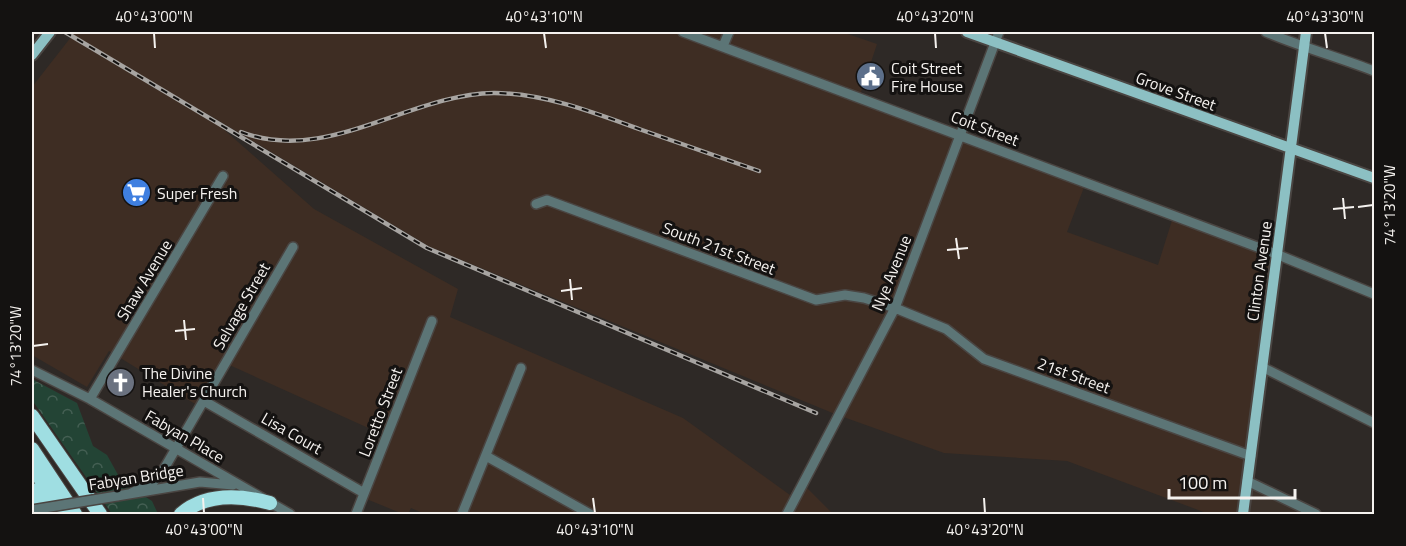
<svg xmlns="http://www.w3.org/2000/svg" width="1406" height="546" viewBox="0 0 1406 546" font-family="'Titillium Web',sans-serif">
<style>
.industrial{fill:#3e2d23}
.built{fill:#3b312a}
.forest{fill:url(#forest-crowns)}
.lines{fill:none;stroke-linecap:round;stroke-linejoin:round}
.minor-casing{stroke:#4a4542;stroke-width:12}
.major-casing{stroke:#4a4542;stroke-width:14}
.highway-casing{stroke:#4a4542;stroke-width:16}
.minor{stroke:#5c7576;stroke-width:9}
.major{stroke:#8cc0c3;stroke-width:10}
.highway{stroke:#9fdee2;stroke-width:14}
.rail-casing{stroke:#a7a4a1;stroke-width:4.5}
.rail{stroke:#141211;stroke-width:2;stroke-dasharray:7;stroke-linecap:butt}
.minor-bridge-casing{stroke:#4a4542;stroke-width:12;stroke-linecap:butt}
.minor-bridge{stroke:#5c7576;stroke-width:9}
.ticks{fill:none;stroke:#f5f2ef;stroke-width:2}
.labels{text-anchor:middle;stroke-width:6;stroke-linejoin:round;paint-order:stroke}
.poi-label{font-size:16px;fill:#f5f2ef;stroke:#141211;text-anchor:start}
.street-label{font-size:16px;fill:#f5f2ef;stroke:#141211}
.neatline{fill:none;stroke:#f5f2ef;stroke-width:2}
.ticks-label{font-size:15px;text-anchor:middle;fill:#f5f2ef}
</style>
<defs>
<pattern id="forest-crowns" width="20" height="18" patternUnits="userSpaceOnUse" patternTransform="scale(1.5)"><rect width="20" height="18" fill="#234435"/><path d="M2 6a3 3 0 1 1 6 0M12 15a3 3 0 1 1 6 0" fill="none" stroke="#445f53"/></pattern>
</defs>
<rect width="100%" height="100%" fill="#2e2926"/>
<path class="industrial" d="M75 32H842L877 44 859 98 1086 182 1067 232 1158 265 1174 214 1279 256 1246 514H1209L1067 461 944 453 835 414 430 247 204 112 314 209 458 289 450 317 683 418 790 495 799 480 833 514H425L411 508 408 514H403L364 498 386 436 225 363 200 407 109 351 87 387 32 355V87Z"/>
<path class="built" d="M1252 488 1306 514H1248Z"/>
<path class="forest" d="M32 379 77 403 93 446 107 455 122 482 152 501 158 514H112L32 400Z"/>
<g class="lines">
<defs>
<path id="minor" d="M683 32 1276 254 1374 294
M1266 32C1301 47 1338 57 1374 71
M723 46 729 32
M536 204 547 200 816 300 845 295 864 298 895 308 946 329 984 359 1251 456
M1262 367 1374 423
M32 370 90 399 290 514
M90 399 223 176
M204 401 364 493
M486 456 590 514
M1247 481 1316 514
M131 493 152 483 161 474 293 247
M117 496 200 482 233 485
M356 514 432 321
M462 514 521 368
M787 514 895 308 999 32"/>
<path id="major" d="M967 32 1374 178
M32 55 50 32
M1243 514 1306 32"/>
<path id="highway" d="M32 416 100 514
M32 449 75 514
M32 466 63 514
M32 490 47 514
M181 514C206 493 240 495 270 503"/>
</defs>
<use href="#minor" class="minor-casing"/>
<use href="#major" class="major-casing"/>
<use href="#highway" class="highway-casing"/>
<use href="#minor" class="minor"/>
<use href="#major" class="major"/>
<use href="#highway" class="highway"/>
<defs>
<path id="rail" d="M65 32 427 248 816 413
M241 132C327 165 409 94 494 93 543 93 593 112 639 129 679 143 719 157 759 171"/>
</defs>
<use href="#rail" class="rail-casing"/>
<use href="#rail" class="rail"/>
<defs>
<path id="minor-bridge" d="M32 510 117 496"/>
</defs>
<use href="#minor-bridge" class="minor-bridge-casing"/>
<use href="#minor-bridge" class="minor-bridge"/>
</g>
<path class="ticks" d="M154 33 155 48M544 33 546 48M935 33 936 48M1325 33 1327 48M1343 198 1345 219M1358 207 1373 205M1333 209 1354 207M956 238 959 259M947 250 968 248M570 279 572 300M561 291 582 288M184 320 186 340M175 331 195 329M33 346 48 344M203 498 204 513M593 498 595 513M984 498 985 513"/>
<defs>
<symbol id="civic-disc" viewBox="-11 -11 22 22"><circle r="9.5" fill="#5c6f8a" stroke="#141211"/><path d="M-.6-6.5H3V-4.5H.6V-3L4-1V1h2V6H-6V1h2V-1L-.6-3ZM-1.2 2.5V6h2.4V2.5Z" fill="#fff"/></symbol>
<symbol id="supermarket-disc" viewBox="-11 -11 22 22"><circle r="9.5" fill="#3f7fe0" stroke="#141211"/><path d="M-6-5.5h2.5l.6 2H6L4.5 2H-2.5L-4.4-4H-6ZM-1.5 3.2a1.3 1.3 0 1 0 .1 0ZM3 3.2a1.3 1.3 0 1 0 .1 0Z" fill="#fff"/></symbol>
<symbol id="church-disc" viewBox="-11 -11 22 22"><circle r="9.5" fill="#6b7280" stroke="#141211"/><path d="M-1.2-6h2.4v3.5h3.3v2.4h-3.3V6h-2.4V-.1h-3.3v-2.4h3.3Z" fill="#fff"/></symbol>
</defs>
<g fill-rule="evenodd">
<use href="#civic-disc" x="854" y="60" width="33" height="33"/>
<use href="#supermarket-disc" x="120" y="176" width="33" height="33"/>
<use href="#church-disc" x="104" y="366" width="33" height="33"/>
</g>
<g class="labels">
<g class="poi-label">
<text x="891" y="74">Coit Street<tspan x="891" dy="18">Fire House</tspan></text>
<text x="157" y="199">Super Fresh</text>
<text x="142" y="379">The Divine<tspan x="142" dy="18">Healer's Church</tspan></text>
</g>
<g class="street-label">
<text transform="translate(1176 91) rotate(20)" y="6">Grove Street</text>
<text transform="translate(985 128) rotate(21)" y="6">Coit Street</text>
<text transform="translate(719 248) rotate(21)" y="6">South 21st Street</text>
<text transform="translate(1259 271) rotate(-82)" y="6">Clinton Avenue</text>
<text transform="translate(891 273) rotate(-68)" y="6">Nye Avenue</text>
<text transform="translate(144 280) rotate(-59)" y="6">Shaw Avenue</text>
<text transform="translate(241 306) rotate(-60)" y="6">Selvage Street</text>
<text transform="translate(1074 375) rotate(20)" y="6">21st Street</text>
<text transform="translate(380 412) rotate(-69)" y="6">Loretto Street</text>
<text transform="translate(292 433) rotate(30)" y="6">Lisa Court</text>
<text transform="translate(185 436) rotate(30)" y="6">Fabyan Place</text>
<text transform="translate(136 477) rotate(-9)" y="6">Fabyan Bridge</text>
</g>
</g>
<rect width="1406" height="546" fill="none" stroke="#141211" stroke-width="66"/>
<path d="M1169 489v9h126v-9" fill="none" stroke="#f5f2ef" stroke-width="3"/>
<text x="1178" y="489" font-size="18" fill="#f5f2ef" stroke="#141211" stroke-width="4.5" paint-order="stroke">100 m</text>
<rect x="33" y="33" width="1340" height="480" class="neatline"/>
<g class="ticks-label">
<text x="154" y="22">40°43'00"N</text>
<text x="544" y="22">40°43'10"N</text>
<text x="935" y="22">40°43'20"N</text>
<text x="1325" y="22">40°43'30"N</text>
<text transform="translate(1390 205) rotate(-90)" y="5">74°13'20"W</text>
<text transform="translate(16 346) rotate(-90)" y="5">74°13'20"W</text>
<text x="204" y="535">40°43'00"N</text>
<text x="595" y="535">40°43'10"N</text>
<text x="985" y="535">40°43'20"N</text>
</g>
</svg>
